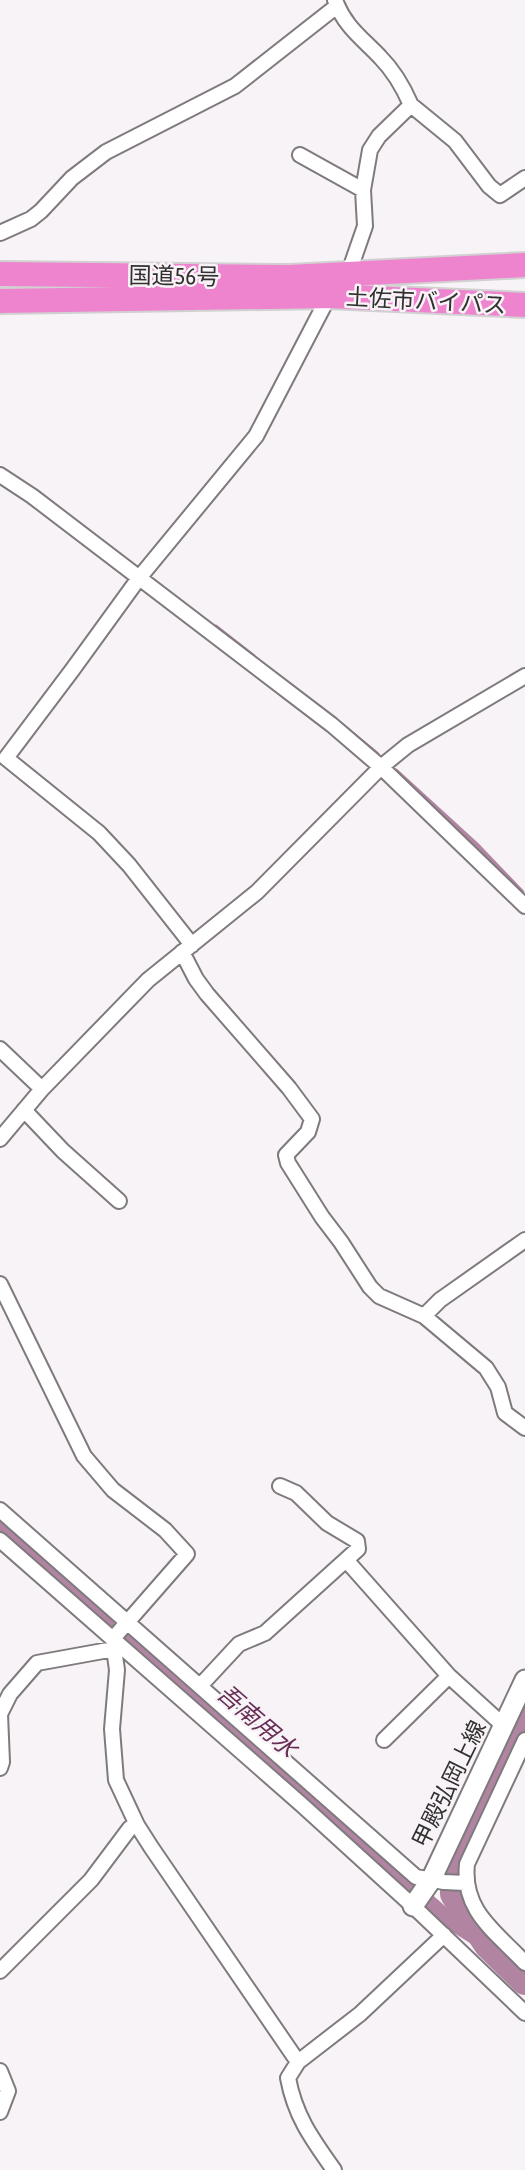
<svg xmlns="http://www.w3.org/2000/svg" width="525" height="2170" viewBox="0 0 525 2170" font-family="'Asap Condensed','Noto Sans JP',sans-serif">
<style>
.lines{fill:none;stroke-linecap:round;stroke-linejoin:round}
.stream{stroke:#b185a2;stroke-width:4.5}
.canal{stroke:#b185a2;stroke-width:16}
.river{stroke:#b185a2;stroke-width:28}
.street-casing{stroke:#7f7a7e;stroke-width:18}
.secondary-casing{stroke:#7f7a7e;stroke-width:23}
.highway-casing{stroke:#d2d1d2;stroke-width:28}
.street{stroke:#fff;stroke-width:14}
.secondary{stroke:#fff;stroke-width:19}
.highway{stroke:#ee83ce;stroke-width:24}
.labels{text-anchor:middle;stroke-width:5;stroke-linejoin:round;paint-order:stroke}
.street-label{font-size:23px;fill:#323031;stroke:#f8f3f6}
.water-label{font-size:24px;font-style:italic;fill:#672e56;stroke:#f8f3f6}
</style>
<rect width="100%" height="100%" fill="#f8f3f6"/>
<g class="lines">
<path class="stream" d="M216 627 253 656
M343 726 377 754
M396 771 478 846 522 892"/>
<path class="canal" d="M0 1526 450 1921 488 1945"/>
<path class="river" d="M525 1713 454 1861V1894L488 1945 525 1981"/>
<defs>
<path id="street" d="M335 0C345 27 362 38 380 57 393 70 404 89 411 105
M300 155 363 190
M0 233 31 219 41 211 72 178 106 152 235 86 337 6
M344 279 348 275 365 226 363 190 370 150 379 136 411 105 455 141 489 186 500 195 525 178
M0 475 32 496 332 725 381 767 525 906
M192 945 129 865 99 833 6 758 73 669 139 578 256 436 330 294
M182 952 196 979 207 994 289 1088 312 1119 308 1132 286 1155 288 1163 322 1217 341 1242 370 1287 379 1296 424 1316
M0 1049 42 1089
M24 1110 63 1151 119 1201
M0 1139 42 1089 148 980 257 892 381 767 408 745 525 676
M525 1240 440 1300 424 1316 486 1368 498 1387 505 1413 525 1428
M0 1284 84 1456 113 1490 165 1530 187 1554 117 1634 114 1638V1649L37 1663 10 1694 0 1714
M0 1510 416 1877 444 1882 465 1883
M0 1540 302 1805 413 1906 525 2013
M347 1561 449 1676 504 1726
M114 1649 117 1670 112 1729 116 1780 137 1825 151 1847 298 2062 360 2014 444 1935
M200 1686 239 1644 265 1633 358 1549 357 1541 327 1523 296 1493 280 1486
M0 1714 2 1762 0 1768
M384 1740 449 1676
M525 1740 467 1864C462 1911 495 1931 525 1963
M0 1971 91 1880 130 1828 137 1825
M298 2062 288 2078C295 2116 312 2139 334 2170
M0 2071 8 2091 0 2112"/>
<path id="secondary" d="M413 1906 431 1880 525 1680"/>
<path id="highway" d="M0 274 289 277 525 265
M0 301 328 296 525 305"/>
</defs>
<use href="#street" class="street-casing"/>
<use href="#secondary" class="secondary-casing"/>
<use href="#highway" class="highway-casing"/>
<use href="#street" class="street"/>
<use href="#secondary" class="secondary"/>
<use href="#highway" class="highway"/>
</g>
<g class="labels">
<g class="street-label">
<text transform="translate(174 276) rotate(1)" y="8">国道56号</text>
<text transform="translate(426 301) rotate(3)" y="8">土佐市バイパス</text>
<text transform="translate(449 1784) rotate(-64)" y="8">甲殿弘岡上線</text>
</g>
<g class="water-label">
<text transform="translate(257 1721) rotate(41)" y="8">吾南用水</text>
</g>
</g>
</svg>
